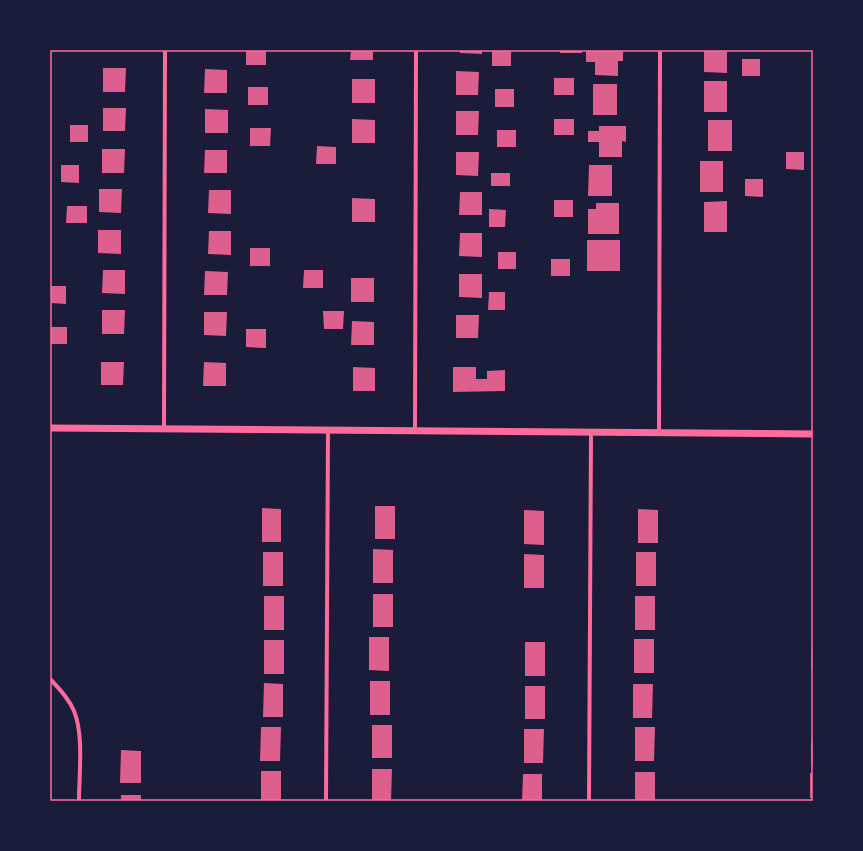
<svg xmlns="http://www.w3.org/2000/svg" width="863" height="851" viewBox="0 0 863 851" font-family="Commissioner,sans-serif">
<style>
.building{fill:#dd5f8e}
.lines{fill:none;stroke-linecap:round;stroke-linejoin:round}
.minor{stroke:#ff6b9d;stroke-width:4}
.tertiary{stroke:#ff6b9d;stroke-width:7}
.neatline{fill:none;stroke:#ff6b9d;stroke-width:1.5}
</style>
<rect width="100%" height="100%" fill="#1b1b3a"/>
<path class="building" d="M246 50H266V65H246Z
M351 50H373V60H350Z
M460 50H482V54L460 53Z
M492 50H511V66H492Z
M560 50H582V53H560Z
M586 50H623V61H618V76L595 75V62H586Z
M704 50H727V73L704 72Z
M742 59H760V76H742Z
M103 68H126L125 92H103Z
M205 69 227 70V93H204Z
M456 71 479 72 478 95H456Z
M554 78H574V95H554Z
M352 79H375V103H352Z
M704 81H727V112H704Z
M593 84H617V115H593Z
M248 87H268V105H248Z
M495 89H514V107H495Z
M103 108H126L125 131H103Z
M205 109 228 110V133H205Z
M456 111H479L478 135H456Z
M352 119 375 120V143H352Z
M554 119H574V135H554Z
M708 120H732V151H708Z
M70 125H88V142H70Z
M599 126H626V142L622 141V157H599V142H588V131H599Z
M250 128H271L270 146H250Z
M497 130H516V147H497Z
M317 146 336 147V164H316Z
M102 149H125L124 173H102Z
M205 150H227V173H204Z
M456 152H479L478 176 456 175Z
M786 152H804V170L786 169Z
M700 161H723V192H700Z
M61 165H79V183L61 182Z
M589 165H612V196H588Z
M491 173H510V186H491Z
M745 179H763V197L745 196Z
M99 189H122L121 213 99 212Z
M209 190H231V214L208 213Z
M460 192H482V215H459Z
M352 198 375 199V222H352Z
M554 200H573V217H554Z
M727 201V232H704V202Z
M596 203H619V234H588V209H596Z
M67 206H87V223H66Z
M489 209 506 210 505 227H489Z
M98 230H121V254L98 253Z
M209 231H231V255L208 254Z
M460 233H482V257L459 256Z
M587 240H620V271H587Z
M250 248H270V266H250Z
M498 252H516V269H498Z
M551 259H570V276H551Z
M103 270H125V294L102 293Z
M304 270H323V288H303Z
M205 271 228 272 227 295H204Z
M459 274H482V298L459 297Z
M351 278H374V302H351Z
M50 286H66V304L50 303Z
M489 292H505V310H488Z
M102 310H125L124 334H102Z
M323 311H344L343 329H324Z
M204 312H227L226 336 204 335Z
M456 315H479L478 338H456Z
M352 321 374 322V345H351Z
M50 327H67V344H50Z
M246 329H266V348L246 347Z
M101 362H124L123 385H101Z
M204 362 226 363V386H203Z
M353 367 375 368V391H353Z
M453 367H476V379H487V371L505 370V391L453 392Z
M375 506H395V539H375Z
M262 508 281 509V542H262Z
M638 509 658 510V543H638Z
M524 510 544 511V545L524 544Z
M373 549 393 550V583H373Z
M263 552H283V586H263Z
M636 552H656V586H636Z
M524 554 544 555V588H524Z
M373 594H393V627H373Z
M264 596H284V630H264Z
M635 596H655V630H635Z
M369 637H389V671L369 670Z
M634 639H654V673H634Z
M264 640H284V674H264Z
M525 642H545V676H525Z
M812 644H813V669H811Z
M370 681H390V715H370Z
M264 683 283 684V717H263Z
M633 684H653L652 718H633Z
M525 686H545V719H525Z
M372 725H392V758H372Z
M261 727H281L280 761H260Z
M635 727H655L654 761H635Z
M524 729H544L543 763H524Z
M811 741H813V766H811Z
M121 750 141 751V783H120Z
M372 769H392L391 801H372Z
M261 771H281V801H261Z
M635 772H655V801H635Z
M810 773H813V798H810Z
M523 774H542V801H522Z
M121 795H141V801H121Z"/>
<g class="lines">
<path class="minor" d="M164 428 165 50
M415 431 416 50
M659 434 660 50
M50 679C59 688 69 699 74 711 84 735 79 775 79 801
M326 801 328 431
M589 801 591 433"/>
<path class="tertiary" d="M50 428 813 434"/>
</g>
<rect width="863" height="851" fill="none" stroke="#1b1b3a" stroke-width="102"/>
<rect x="51" y="51" width="761" height="749" class="neatline"/>
</svg>
